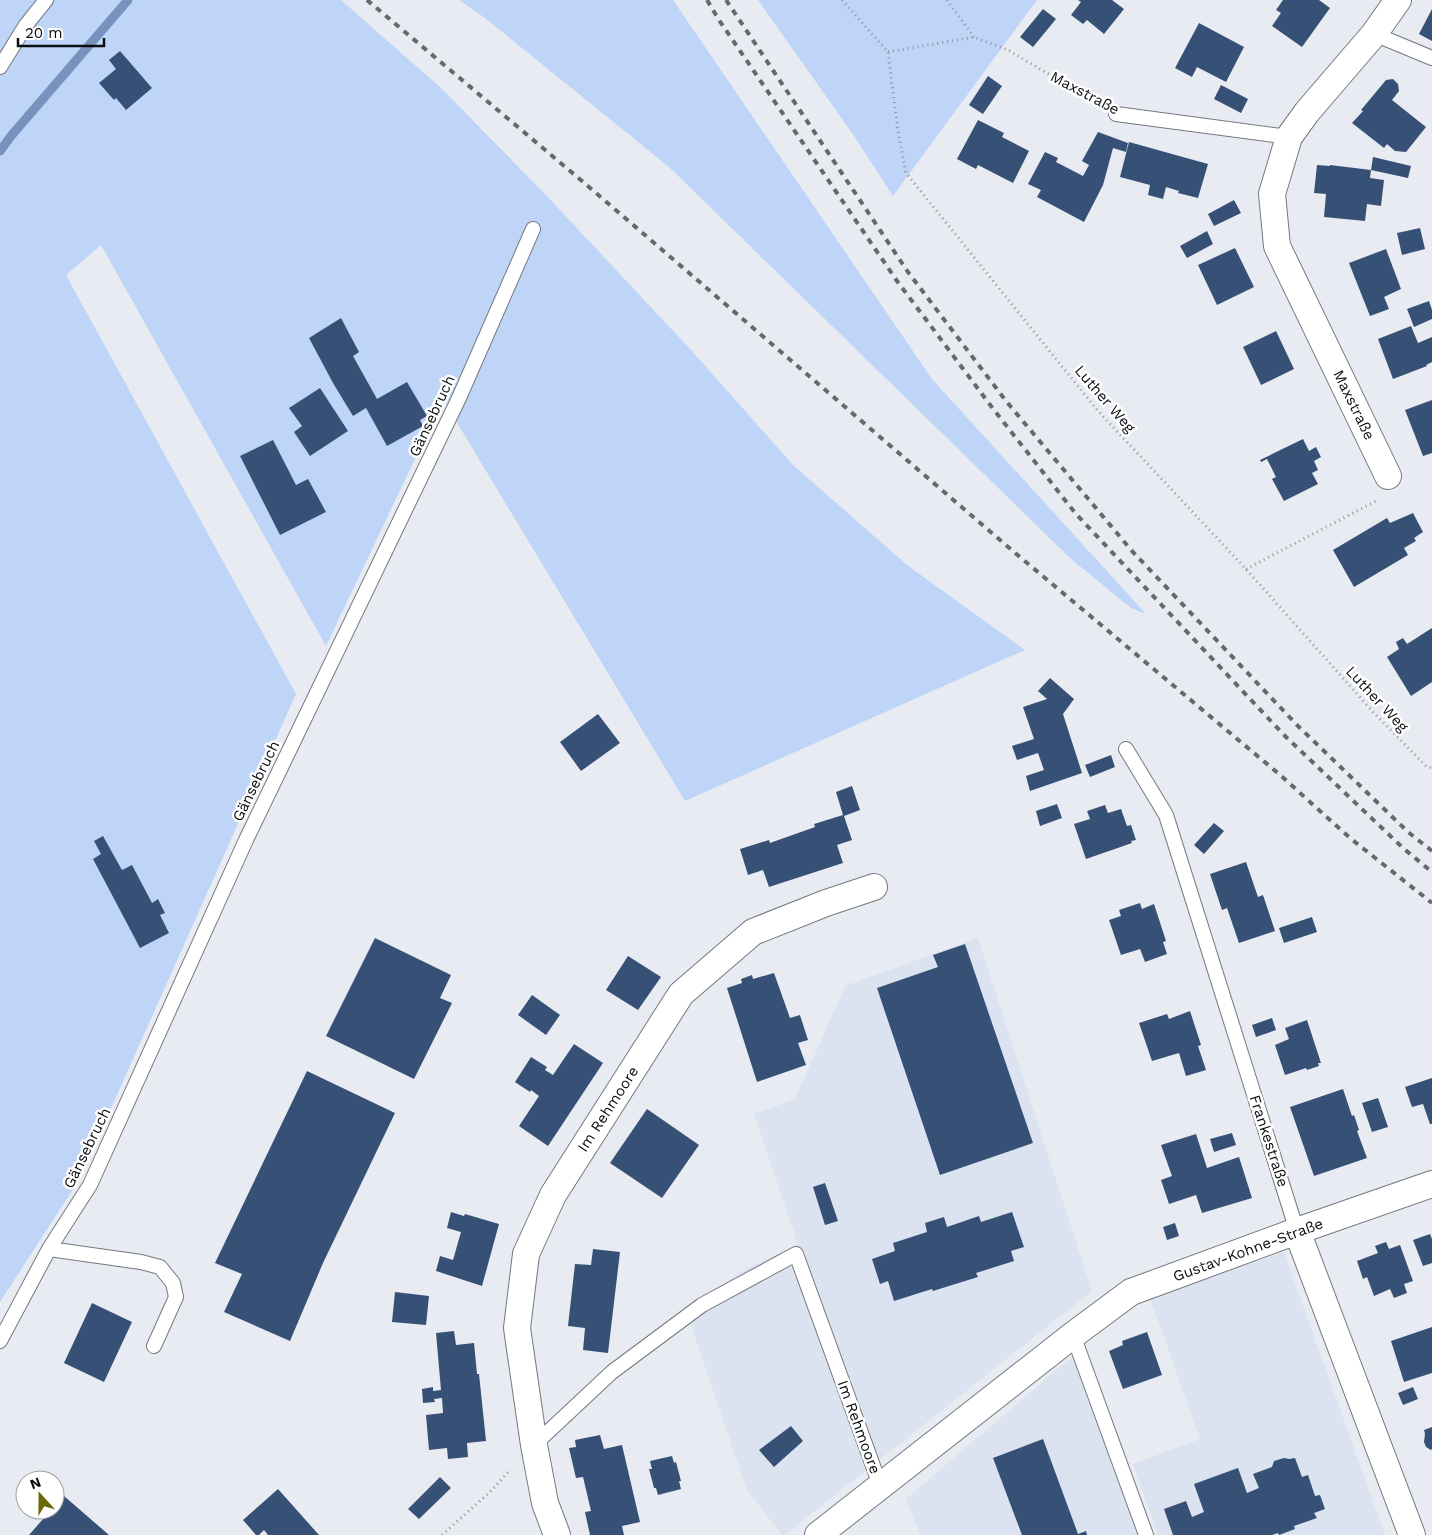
<svg xmlns="http://www.w3.org/2000/svg" width="1432" height="1535" viewBox="0 0 1432 1535" font-family="'Work Sans',sans-serif">
<style>
.built{fill:#dbe3f0}
.green{fill:#bed5f7}
.lines{fill:none;stroke-linecap:round;stroke-linejoin:round}
.stream{stroke:#7692bd;stroke-width:9}
.building{fill:#375076}
.lane-casing{stroke:#75797f;stroke-width:16}
.street-casing{stroke:#75797f;stroke-width:28}
.path{stroke:#919599;stroke-width:3;stroke-dasharray:1 4;stroke-linecap:butt}
.lane{stroke:#fff;stroke-width:14}
.street{stroke:#fff;stroke-width:26}
.rail{stroke:#65686c;stroke-width:4;stroke-dasharray:6 6;stroke-linecap:butt}
.labels{text-anchor:middle;stroke-width:5;stroke-linejoin:round;paint-order:stroke}
.street-label{font-size:15px;fill:#0b0d0f;stroke:#fff}
</style>
<rect width="100%" height="100%" fill="#e8ecf2"/>
<path class="built" d="M978 938 1092 1291 785 1535H782L747 1490 685 1308 744 1270 798 1244 754 1114 795 1099 845 986Z
M1284 1252 1385 1535H1158L1133 1464 1200 1439 1150 1298 1158 1293Z
M1074 1355 1139 1535H920L906 1499Z"/>
<path class="green" d="M0 0H341L440 87 545 194 691 350 794 466 907 565 1025 650 685 801 459 426 444 398 326 646 101 245 66 275 296 694 79 1180 0 1302Z
M459 0H673L932 379 1146 614 1131 608 1071 559 669 167 485 18Z
M758 0H1037L893 196 852 133Z"/>
<g class="lines">
<path class="stream" d="M0 151 11 136 128 0"/>
</g>
<path class="building" d="M1078 0H1112L1124 9 1104 34 1087 20 1083 24 1071 15 1081 2Z
M1283 0H1319L1330 8 1302 47 1272 26 1281 13 1276 10Z
M1043 9 1056 19 1033 47 1020 37Z
M1432 9V41L1419 34Z
M1199 23 1244 47 1226 82 1197 67 1192 77 1175 68Z
M120 51 152 88 126 110 116 98 114 100 99 83 116 69 109 60Z
M988 76 1002 86 983 114 969 105Z
M1393 79 1398 84 1399 91 1392 100 1426 127 1406 152 1395 151 1387 144 1384 148 1352 123 1363 111 1361 110 1386 80Z
M1221 85 1248 99 1241 113 1214 99Z
M978 120 1004 133 1002 137 1029 151 1013 183 978 165 976 169 957 159Z
M1098 132 1128 143 1126 152 1113 148 1103 185 1084 222 1037 197 1041 190 1028 184 1045 152 1058 158 1056 162 1083 176 1089 165 1082 161Z
M1129 142 1208 164 1198 198 1178 193 1179 191 1166 187 1163 199 1148 195 1150 185 1120 177Z
M1373 157 1411 166 1408 178 1371 170 1370 178 1384 180 1381 206 1367 204 1365 221 1324 217 1326 194 1314 193 1317 165 1330 166V165L1371 170Z
M1234 200 1241 213 1214 226 1208 214Z
M1420 228 1425 249 1402 255 1397 233Z
M1207 231 1213 244 1187 258 1180 246Z
M1235 248 1254 287 1217 305 1198 265Z
M1386 249 1401 289 1384 297 1389 309 1370 316 1349 263Z
M1429 301 1432 310V319L1414 327 1407 309Z
M341 318 359 352 353 356 377 399 407 382 427 416 420 420 423 426 387 446 366 408 353 416 333 383 309 338Z
M1411 326 1418 343 1432 337V362L1426 365 1427 366 1393 379 1378 339Z
M1276 331 1294 369 1261 385 1243 347Z
M320 388 348 431 310 456 294 432 302 426 289 408Z
M1432 400V453L1423 456 1405 410Z
M1303 439 1309 451 1316 447 1321 457 1314 461 1318 470 1312 473 1318 484 1284 501 1272 479 1276 477 1267 459 1261 462 1260 460Z
M273 440 296 485 308 479 326 512 280 535 240 456Z
M1413 513 1423 532 1414 538 1416 541 1404 548 1408 555 1354 587 1333 550 1387 518 1390 523Z
M1432 628V682L1411 696 1387 657 1399 649 1396 642 1403 638 1407 644Z
M1050 678 1074 699 1063 714 1082 773 1030 791 1026 776 1044 770 1038 753 1017 760 1012 746 1034 739 1023 707 1047 699 1038 691Z
M598 714 620 743 581 771 560 742Z
M1111 755 1115 767 1090 777 1085 765Z
M852 786 860 810 844 816 852 840 837 845 843 863 769 887 763 870 748 875 740 849 769 840 770 843 815 827 814 824 843 815 836 792Z
M1057 804 1062 818 1040 826 1036 811Z
M1105 805 1108 813 1121 809 1127 826 1131 825 1136 840 1131 841 1132 843 1086 859 1074 824 1090 819 1087 811Z
M1214 823 1224 831 1204 854 1194 845Z
M103 836 122 870 132 865 152 903 158 899 165 913 160 915 169 933 140 948 93 859 101 854 94 841Z
M1246 862 1258 897 1263 895 1275 931 1239 943 1227 908 1222 910 1210 874Z
M1140 903 1142 909 1154 904 1166 941 1163 942 1167 954 1145 962 1140 949 1121 955 1109 920 1121 916 1119 910Z
M1312 917 1317 932 1284 943 1279 928Z
M375 938 451 975 440 998 452 1003 414 1079 326 1036Z
M965 944 1033 1143 940 1175 877 988 938 967 933 955Z
M628 956 661 977 638 1010 606 990Z
M774 973 790 1018 800 1015 808 1040 798 1043 806 1065 757 1082 727 988 742 983 741 979 752 975 753 979Z
M532 995 560 1015 546 1035 518 1015Z
M1190 1011 1201 1045 1198 1046 1206 1070 1186 1076 1179 1053 1152 1061 1139 1023 1167 1014 1169 1019Z
M1272 1018 1276 1030 1256 1037 1252 1025Z
M1307 1020 1321 1063H1318L1319 1066 1307 1070 1306 1068 1285 1075 1275 1045 1289 1039 1285 1028Z
M574 1044 603 1063 548 1146 519 1126 539 1096 531 1090 530 1092 515 1082 531 1057 547 1067 545 1070 553 1075Z
M307 1071 395 1113 323 1263 290 1341 224 1312 242 1274 215 1263Z
M1432 1078V1124H1430L1423 1104 1412 1107 1405 1087Z
M1343 1089 1352 1116 1354 1115 1359 1130 1357 1131 1367 1158 1314 1176 1290 1107Z
M1378 1098 1388 1127 1372 1132 1362 1103Z
M647 1109 699 1145 662 1198 610 1163Z
M1232 1133 1236 1145 1214 1152 1210 1139Z
M1196 1134 1207 1168 1239 1157 1252 1198 1202 1213 1196 1195 1169 1204 1161 1180 1172 1176 1161 1145Z
M825 1183 838 1221 825 1225 813 1187Z
M451 1212 464 1216 465 1214 499 1224 482 1286 436 1271 440 1256 453 1260 461 1232 447 1228Z
M1012 1212 1024 1247 1011 1251 1014 1261 976 1273 978 1277 933 1291 932 1289 894 1301 888 1281 880 1284 872 1259 895 1251 893 1243 927 1232 925 1223 944 1217 947 1227 979 1216 981 1222Z
M1175 1223 1179 1236 1167 1240 1163 1227Z
M1430 1234 1432 1239V1263L1423 1266 1413 1240Z
M1386 1242 1389 1249 1400 1245 1413 1281 1404 1284 1407 1293 1394 1298 1390 1289 1374 1296 1367 1277 1363 1279 1357 1261 1378 1253 1375 1246Z
M593 1249 620 1252 608 1353 583 1350 585 1328 568 1326 575 1264 591 1265Z
M395 1292 429 1296 426 1325 392 1322Z
M92 1303 132 1322 104 1382 64 1363Z
M1432 1327V1373L1404 1382 1391 1341Z
M454 1331 456 1345 474 1343 477 1374H479L486 1441 467 1443 468 1457 448 1459 447 1448 429 1450 426 1415 443 1413 442 1398 434 1399 435 1402 423 1403 422 1389 433 1387V1391L441 1390 436 1333Z
M1147 1332 1162 1375 1123 1389 1109 1351 1123 1345 1122 1341Z
M1413 1387 1418 1399 1403 1405 1398 1393Z
M791 1426 803 1441 774 1467 759 1450Z
M1432 1427V1449L1431 1450 1426 1447 1424 1442 1425 1434 1424 1430Z
M600 1435 604 1449 622 1445 640 1522 622 1526 624 1535H590L585 1512 591 1511 583 1477 576 1478 569 1448 576 1447 575 1440Z
M1043 1439 1078 1534 1086 1531 1087 1535H1022L993 1458Z
M672 1456 674 1463 676 1462 681 1481H679L681 1489 658 1495 656 1488H654L649 1469H652L650 1461Z
M1284 1458 1289 1459 1295 1458 1302 1477 1308 1475 1315 1496 1320 1495 1325 1509 1314 1513 1317 1518 1294 1526 1295 1529 1279 1535 1278 1533 1272 1535H1173L1164 1509 1186 1501 1192 1517 1204 1512 1194 1484 1238 1468 1247 1493 1259 1488 1253 1474 1272 1467 1274 1461Z
M440 1477 451 1488 419 1519 408 1509Z
M278 1489 319 1535H268L264 1530 259 1535H256L243 1520Z
M64 1496 109 1535H29L51 1510H55V1506Z"/>
<g class="lines">
<defs>
<path id="lane" d="M1374 34 1432 58
M0 67 26 25 46 0
M1116 114 1289 137
M1126 749 1166 815 1297 1231
M49 1249 141 1262 160 1267 173 1283 176 1297 154 1346
M1073 1335 1146 1535
M0 1341 49 1249 90 1185 246 840 459 398 533 229
M534 1445 612 1372 702 1305 796 1254 880 1485"/>
<path id="street" d="M1388 476 1277 246 1272 194 1289 137 1307 112 1374 34 1398 0
M1297 1231 1412 1535
M557 1535 545 1503 534 1445 517 1328 526 1254 553 1195 681 994 753 932 826 903 874 887
M818 1535 1073 1335 1131 1292 1297 1231 1432 1184"/>
</defs>
<use href="#lane" class="lane-casing"/>
<use href="#street" class="street-casing"/>
<path class="path" d="M842 0 888 52 898 131 906 173 1098 411 1246 569 1374 713 1426 766 1432 768
M947 0 974 37
M888 52 974 37 1008 50 1099 104
M1246 569 1376 501
M442 1535 490 1492 510 1470"/>
<use href="#lane" class="lane"/>
<use href="#street" class="street"/>
<path class="rail" d="M367 0 582 181 1014 552 1279 774 1350 838 1432 903
M707 0 719 20 897 281 994 410 1076 514 1284 735 1403 848 1432 872
M726 0 908 272 1006 401 1132 551 1297 725 1408 832 1432 851"/>
</g>
<g class="labels">
<g class="street-label">
<text transform="translate(1085 93) rotate(28)" y="5">Maxstraße</text>
<text transform="translate(1105 399) rotate(49)" y="5">Luther Weg</text>
<text transform="translate(1354 405) rotate(64)" y="5">Maxstraße</text>
<text transform="translate(432 416) rotate(-65)" y="5">Gänsebruch</text>
<text transform="translate(1377 699) rotate(47)" y="5">Luther Weg</text>
<text transform="translate(256 781) rotate(-64)" y="5">Gänsebruch</text>
<text transform="translate(608 1109) rotate(-57)" y="5">Im Rehmoore</text>
<text transform="translate(1269 1141) rotate(72)" y="5">Frankestraße</text>
<text transform="translate(87 1148) rotate(-64)" y="5">Gänsebruch</text>
<text transform="translate(1248 1250) rotate(-20)" y="5">Gustav-Kohne-Straße</text>
<text transform="translate(859 1427) rotate(70)" y="5">Im Rehmoore</text>
</g>
</g>
<g transform="translate(40 1495) rotate(339)"><circle r="24" fill="#ffffff" stroke="#9d9e9f"/>
<path d="M0-4L9 19L0 12L-9 19Z" fill="#6b6905"/>
<text y="-8" font-size="14" font-weight="bold" text-anchor="middle" fill="#0b0d0f">N</text>
</g>
<path d="M18 38v8h86v-8" fill="none" stroke="#0b0d0f" stroke-width="2.5"/>
<text x="25" y="38" font-size="15" fill="#0b0d0f" stroke="#ffffff" stroke-width="4" paint-order="stroke">20 m</text>
</svg>
